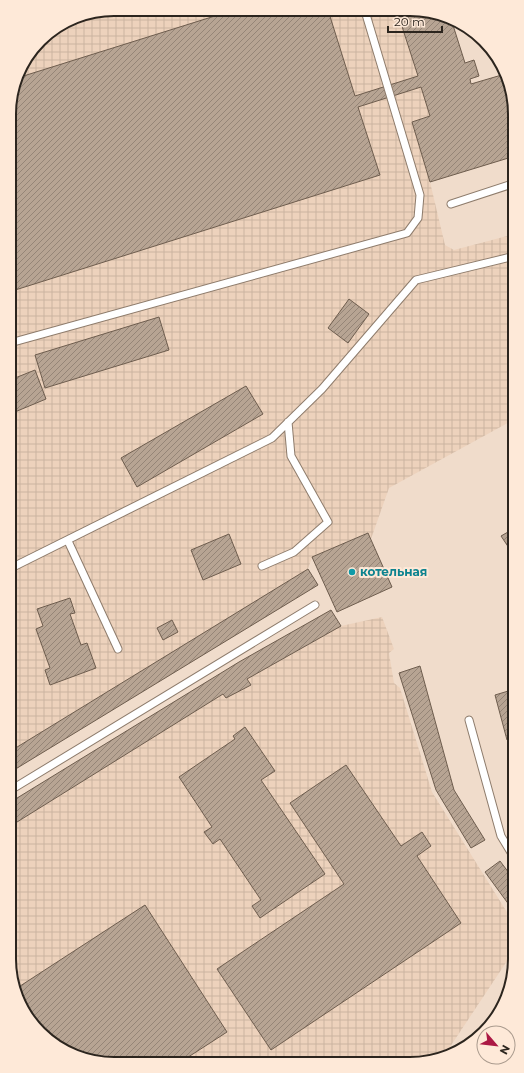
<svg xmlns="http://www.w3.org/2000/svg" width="524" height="1073" viewBox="0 0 524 1073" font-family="Montserrat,sans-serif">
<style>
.industrial{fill:url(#industrial-grid)}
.building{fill:url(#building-hatch);stroke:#6e5d4e}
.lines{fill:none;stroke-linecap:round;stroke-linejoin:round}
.lane-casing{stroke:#8e7c6c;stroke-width:9}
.lane{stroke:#fff;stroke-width:7}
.culture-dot{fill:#0f9aa8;stroke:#fee9d8;stroke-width:1.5}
.labels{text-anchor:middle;stroke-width:4;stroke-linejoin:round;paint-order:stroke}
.culture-label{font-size:12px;font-weight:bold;fill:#0d838f;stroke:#fee9d8;text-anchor:start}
.rim{fill:none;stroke:#2c251e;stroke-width:2}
</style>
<defs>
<pattern id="industrial-grid" width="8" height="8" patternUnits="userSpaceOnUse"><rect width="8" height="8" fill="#edd2bc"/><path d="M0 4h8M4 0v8" fill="none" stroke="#cbb4a1"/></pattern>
<pattern id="building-hatch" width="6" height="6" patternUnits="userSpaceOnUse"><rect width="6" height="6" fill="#b7a493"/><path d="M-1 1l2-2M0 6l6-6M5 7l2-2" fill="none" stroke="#958577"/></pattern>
</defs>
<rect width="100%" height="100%" fill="#f0dccb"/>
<path class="industrial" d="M114 9 430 11 452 22 465 63 474 60 479 76 470 79 471 84 505 74 509 81 515 114V156L430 182 445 245 454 250 515 234V419L389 488 371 539 367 533 312 557 308 569 9 752 10 101 20 68 45 35 74 17Z
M382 617 394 649 389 653 394 683 400 688 432 792 515 925V949L442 1059 410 1064 100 1063 45 1038 15 992 9 959V827L223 694 226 698 250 685 247 679 341 626Z"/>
<path class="building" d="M234 10H328L355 96 418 76 397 11H430L452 22 465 63 474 60 479 76 470 79 471 84 505 74 509 81 515 114V156L430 182 412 122 430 116 421 87 358 107 380 175 12 291 10 284V101L17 78Z
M515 266V284L509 268Z
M349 299 369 314 348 343 328 328Z
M159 317 169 350 45 388 35 355Z
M35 370 46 399 10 414V380Z
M246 386 263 414 137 487 121 458Z
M515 528V557L501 536Z
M368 533 392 587 337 612 312 557Z
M229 534 241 564 203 580 191 550Z
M308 569 318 585 9 773V752Z
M70 598 75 613 70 614 81 645 87 643 96 668 50 685 45 670 50 668 36 629 43 626 37 609Z
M331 610 341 626 247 679 251 685 226 698 223 694 9 827V803L239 662Z
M172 620 178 632 163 640 157 628Z
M420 666 454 790 485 840 471 848 436 790 399 673Z
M515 689V738L507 740 495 695Z
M245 727 275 771 261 780 325 874 260 918 252 906 261 900 220 839 213 844 204 832 212 827 179 777 235 739 233 736Z
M346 765 401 846 422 832 431 846 417 856 461 923 271 1050 217 969 344 884 290 803Z
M500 861 515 881V913L485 872Z
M145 905 227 1032 179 1063H100L45 1038 14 990Z"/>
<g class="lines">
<defs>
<path id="lane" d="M451 204 515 183
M10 343 407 233 418 218 420 195 365 11
M68 541 118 649
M262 566 294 552 328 522 291 456 288 422
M9 569 272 438 322 389 416 280 515 256
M469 720 501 836 515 859
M9 791 315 605"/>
</defs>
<use href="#lane" class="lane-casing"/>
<use href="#lane" class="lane"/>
</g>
<circle class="culture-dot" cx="352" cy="572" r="4"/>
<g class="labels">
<g class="culture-label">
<text x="360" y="576">котельная</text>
</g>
</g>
<path d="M0 0H524V1073H0ZM114 16H410A98 98 0 0 1 508 114V959A98 98 0 0 1 410 1057H114A98 98 0 0 1 16 959V114A98 98 0 0 1 114 16Z" fill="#fee9d8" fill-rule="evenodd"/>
<path class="rim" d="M114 16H410A98 98 0 0 1 508 114V959A98 98 0 0 1 410 1057H114A98 98 0 0 1 16 959V114A98 98 0 0 1 114 16Z"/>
<g transform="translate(496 1045) rotate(118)"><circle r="19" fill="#fee9d8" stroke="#aa9b8e"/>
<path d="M0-3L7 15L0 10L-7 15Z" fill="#ac1844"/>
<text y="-6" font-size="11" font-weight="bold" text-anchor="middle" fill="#2c251e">N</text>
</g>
<path d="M388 26v6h54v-6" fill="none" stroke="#2c251e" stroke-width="2"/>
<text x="394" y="26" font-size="12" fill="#2c251e" stroke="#fee9d8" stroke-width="3" paint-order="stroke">20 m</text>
</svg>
